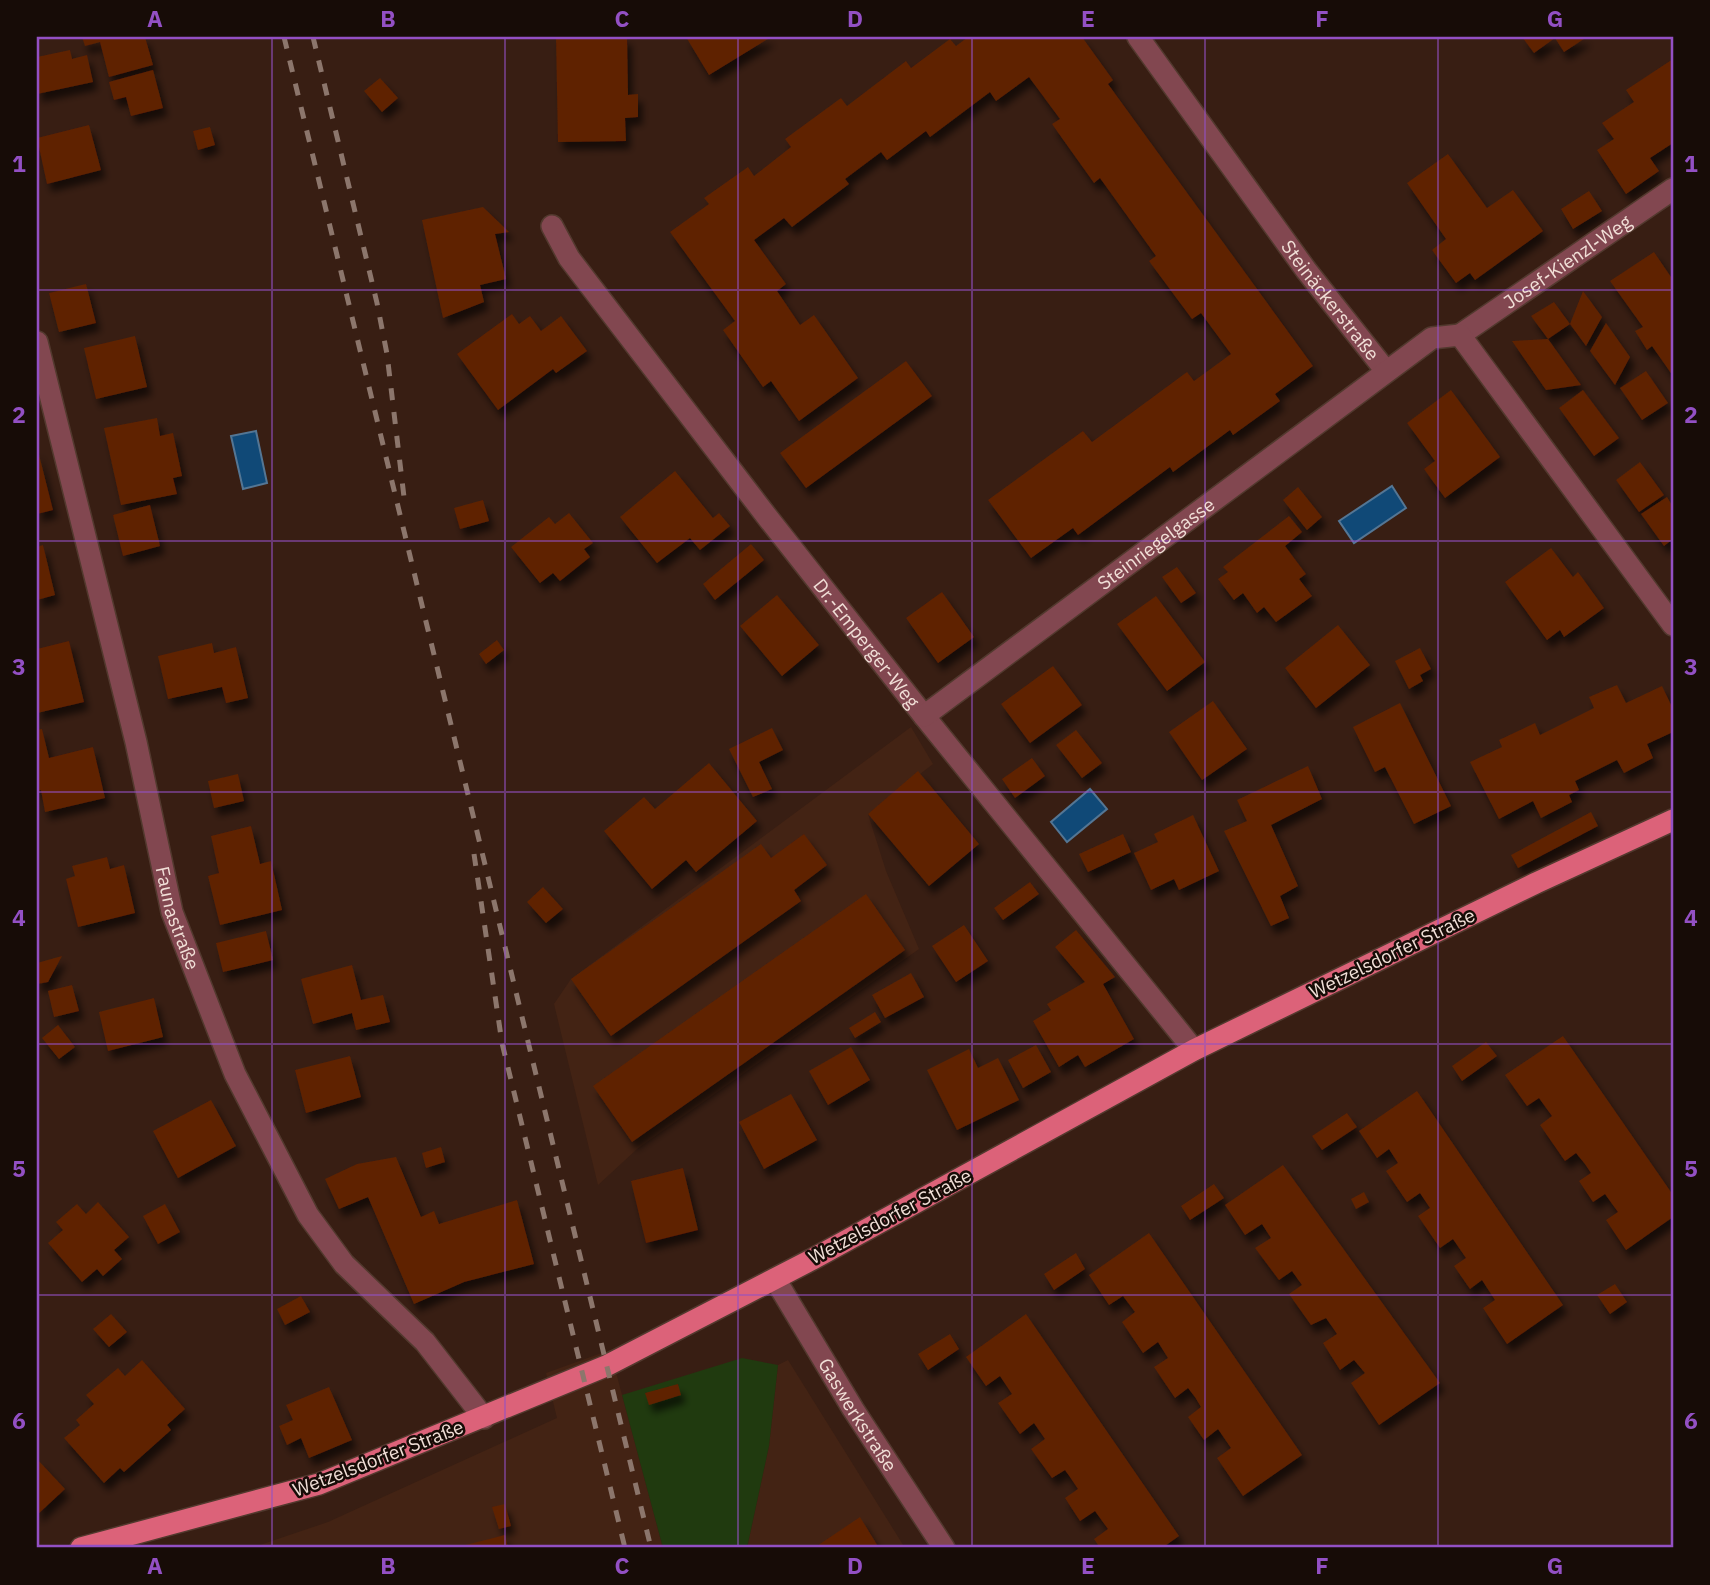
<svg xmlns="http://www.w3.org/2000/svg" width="1710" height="1585" viewBox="0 0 1710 1585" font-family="'IBM Plex Sans',sans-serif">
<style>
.built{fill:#432314}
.green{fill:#203a0f}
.water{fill:#104977;stroke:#547694;stroke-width:2}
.building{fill:#5e2200;filter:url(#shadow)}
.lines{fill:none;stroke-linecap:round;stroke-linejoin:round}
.minor-casing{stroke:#52392e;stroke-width:24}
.major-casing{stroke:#52392e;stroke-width:24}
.minor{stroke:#824750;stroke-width:21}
.major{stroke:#dc6279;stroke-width:21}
.rail{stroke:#8c766c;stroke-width:5;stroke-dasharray:12 12;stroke-linecap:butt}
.grid{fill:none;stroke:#9350c4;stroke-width:2;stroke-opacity:0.55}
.labels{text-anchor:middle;stroke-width:5;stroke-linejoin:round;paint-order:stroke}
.street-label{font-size:19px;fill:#f1dfd7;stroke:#170c07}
.neatline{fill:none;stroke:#9350c4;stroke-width:2.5}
.grid-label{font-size:23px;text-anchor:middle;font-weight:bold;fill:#9350c4}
</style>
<defs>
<filter id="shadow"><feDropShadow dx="4.5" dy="8" stdDeviation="3.5" flood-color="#0009"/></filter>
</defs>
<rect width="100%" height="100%" fill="#381e13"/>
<path class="built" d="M911 727 933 764 868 814 886 871 919 949 637 1149 598 1185 554 1004 571 979Z
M610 1350 663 1548H251L328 1522 557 1418 546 1373Z
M788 1360 905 1548H747L769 1446 778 1365Z"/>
<path class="green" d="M742 1358 778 1365 769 1446 747 1548H663L622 1395Z"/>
<path class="water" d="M256 431 267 483 243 489 231 436Z
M1392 486 1406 508 1354 543 1339 521Z
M1090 789 1107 809 1067 842 1051 822Z"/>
<path class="building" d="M82 37H145L153 65 109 77 100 42 85 46Z
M556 37H627L628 95 638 94V117L625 118 626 141 558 142Z
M686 37H771L709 75Z
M968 37H1082L1113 80 1108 84 1313 366 1275 394 1280 401 1233 435 1230 430 1173 472 1170 467 1078 535 1073 528 1031 558 988 500 1083 431 1092 442 1187 372 1194 381 1231 354 1201 313 1192 319 1149 261 1156 256 1100 178 1094 183 1052 124 1060 119 1029 77 996 101 990 92 930 137 926 131 887 160 881 152 845 179 849 184 792 227 784 218 754 240 786 284 777 291 800 325 814 315 858 378 799 421 771 381 763 387 723 330 735 321 670 232 709 204 704 198 748 167 754 176 791 147 785 139 841 98 847 106 906 61 911 68 950 39 956 46Z
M1522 37H1587L1564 52 1555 38 1534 53Z
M70 50 72 59 87 55 93 82 37 94V57Z
M1673 59V143L1650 158 1659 171 1626 194 1597 150 1614 139 1602 123 1634 102 1626 90Z
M153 70 163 108 131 116 126 97 114 100 109 82Z
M380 78 398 98 382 112 364 91Z
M89 125 101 170 47 184 37 138Z
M210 127 215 145 198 150 193 131Z
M1448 154 1487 208 1513 190 1543 231 1475 280 1470 273 1456 283 1432 250 1446 239 1407 183Z
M1589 191 1602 211 1573 229 1561 209Z
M483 207 509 232 495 234 506 279 480 285 484 302 443 318 422 220Z
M1654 252 1673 280V376L1652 346 1647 350 1635 331 1643 327 1610 281Z
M86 284 96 323 59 332 49 293Z
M1583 291 1602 317 1586 346 1570 324Z
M1554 302 1570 324 1548 339 1531 316Z
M512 314 519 324 530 316 541 331 561 316 587 351 556 373 553 369 498 410 457 354Z
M1606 323 1630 357 1615 385 1590 351Z
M135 336 147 387 96 399 84 348Z
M1548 339 1581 385 1546 390 1512 341Z
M906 361 932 396 806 488 780 453Z
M1646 371 1668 403 1642 420 1620 388Z
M1451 390 1500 457 1445 498 1424 469 1435 461 1407 423Z
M1583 390 1619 438 1594 456 1559 408Z
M157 418 160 436 173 433 182 476 173 478 177 494 121 505 104 428Z
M37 447 53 510 37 514Z
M1640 462 1664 495 1639 512 1616 480Z
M675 471 713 518 719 513 730 526 700 550 690 538 657 563 620 517Z
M1298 487 1322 517 1307 530 1283 500Z
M1667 497 1673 507V539L1664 546 1641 514Z
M483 500 489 521 460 529 454 508Z
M150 505 160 546 123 556 113 515Z
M569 513 593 543 584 549 590 557 560 581 553 573 540 583 511 547 549 517 555 524Z
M1289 516 1302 532 1285 546 1306 574 1299 579 1312 596 1276 622 1264 607 1257 613 1243 593 1234 600 1218 579 1228 572 1223 567Z
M751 544 764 560 715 600 703 584Z
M43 545 55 595 37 600V547Z
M1551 548 1573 577 1578 572 1604 608 1564 637 1560 630 1547 640 1505 582Z
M1177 567 1196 593 1181 603 1162 577Z
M942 592 974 637 938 663 906 618Z
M777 595 819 645 782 676 740 626Z
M1156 596 1205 662 1167 691 1117 624Z
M1338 625 1370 665 1316 708 1285 668Z
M497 640 504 650 486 664 479 654Z
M69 641 84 702 37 713V649Z
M212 643 214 653 236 647 248 698 226 703 222 687 168 699 158 656Z
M1420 648 1431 669 1420 675 1423 681 1409 689 1395 661Z
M1053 666 1082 705 1030 743 1001 704Z
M1617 685 1626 703 1662 686 1673 709V732L1647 744 1653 758 1624 773 1617 760 1575 781 1579 790 1569 795 1572 802 1541 818 1533 801 1499 819 1470 762 1502 747 1499 740 1535 723 1540 735 1594 708 1589 697Z
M1213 701 1247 749 1202 780 1169 732Z
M1400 703 1451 806 1414 824 1385 767 1375 772 1353 727Z
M772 728 783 750 759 762 772 789 753 797 729 749Z
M42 729 49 758 93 747 105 798 45 812 41 790 37 791V730Z
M1076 730 1102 763 1082 778 1056 745Z
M1032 758 1045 776 1015 798 1002 779Z
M709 763 757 821 696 872 686 860 652 889 604 831 644 797 655 809Z
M1308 766 1322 799 1271 825 1298 886 1280 896 1289 918 1271 926 1224 831 1247 821 1237 800Z
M918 771 979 844 929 886 868 814Z
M238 774 244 801 214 808 208 781Z
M1591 812 1598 826 1518 868 1511 855Z
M1193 815 1219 871 1179 890 1174 879 1151 890 1134 853 1158 842 1154 834Z
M251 826 260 864 271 861 282 910 220 925 208 876 219 873 211 836Z
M804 834 827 865 794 890 801 901 611 1036 571 979 761 844 771 858Z
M1123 834 1131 852 1088 872 1079 854Z
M107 857 110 869 124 865 135 913 78 927 66 879 75 876 72 866Z
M1030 882 1039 894 1003 920 994 908Z
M543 887 563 909 546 923 527 902Z
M866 894 905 950 632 1142 593 1086Z
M964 925 988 961 956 982 932 946Z
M1076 930 1115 977 1103 984 1134 1039 1085 1067 1078 1055 1059 1067 1033 1021 1051 1010 1047 1004 1085 982 1055 947Z
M266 931 273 960 223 972 216 943Z
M62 956 48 982 37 984V963Z
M352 965 361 1000 383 995 390 1022 356 1030 352 1013 313 1024 301 979Z
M911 973 924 997 885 1018 872 995Z
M72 985 79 1011 54 1017 48 991Z
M154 998 163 1037 108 1051 99 1012Z
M875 1012 881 1022 855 1038 849 1028Z
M58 1025 75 1047 59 1059 42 1038Z
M1563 1036 1673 1195V1217L1626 1250 1606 1220 1618 1212 1605 1194 1593 1202 1579 1181 1591 1173 1585 1164 1576 1153 1565 1161 1540 1125 1552 1116 1539 1098 1527 1106 1505 1075Z
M1486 1042 1497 1056 1462 1081 1452 1066Z
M1036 1045 1051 1072 1023 1088 1008 1060Z
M851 1047 870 1080 828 1105 809 1071Z
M969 1049 978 1068 998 1058 1019 1100 957 1130 927 1070Z
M350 1056 361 1097 306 1113 295 1070Z
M1417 1091 1563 1305 1507 1344 1483 1308 1495 1300 1482 1280 1470 1289 1454 1266 1466 1258 1453 1239 1440 1248 1418 1216 1430 1208 1420 1193 1407 1202 1386 1171 1398 1163 1389 1149 1377 1158 1359 1131Z
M791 1094 817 1140 764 1169 739 1122Z
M211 1100 236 1146 178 1178 153 1131Z
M1347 1113 1357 1127 1322 1150 1312 1136Z
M441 1147 445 1162 426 1168 422 1153Z
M396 1157 421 1217 434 1211 439 1224 517 1200 534 1264 464 1282 414 1304 368 1197 339 1209 325 1179 357 1164Z
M1283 1165 1440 1383 1379 1425 1351 1383 1365 1373 1354 1360 1340 1370 1323 1343 1337 1334 1333 1328 1326 1318 1311 1325 1289 1294 1302 1285 1292 1271 1279 1280 1255 1248 1271 1238 1262 1224 1245 1235 1225 1205Z
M683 1168 698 1230 646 1243 631 1181Z
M1214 1184 1224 1198 1190 1220 1181 1206Z
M1364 1192 1369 1202 1356 1209 1351 1199Z
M98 1202 129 1237 114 1250 122 1259 103 1276 97 1269 82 1282 48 1243 63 1230 56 1222 77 1204 86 1214Z
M165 1204 180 1232 158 1244 143 1216Z
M1149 1233 1302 1455 1243 1496 1217 1458 1231 1448 1218 1429 1204 1440 1188 1417 1201 1407 1195 1397 1188 1388 1175 1398 1154 1367 1168 1358 1158 1342 1143 1353 1122 1322 1135 1312 1123 1296 1109 1305 1089 1275Z
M1076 1253 1085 1269 1054 1290 1044 1274Z
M1615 1284 1627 1302 1610 1314 1597 1295Z
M301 1296 310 1312 285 1325 277 1309Z
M111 1314 127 1332 109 1347 93 1329Z
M1026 1314 1179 1536 1162 1548H1100L1094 1539 1108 1529 1095 1511 1080 1521 1065 1498 1078 1489 1070 1477 1065 1470 1052 1478 1031 1449 1045 1439 1034 1423 1020 1434 998 1403 1012 1394 1000 1376 986 1386 966 1357Z
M950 1334 959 1349 928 1370 918 1354Z
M142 1360 185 1409 167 1425 171 1430 124 1472 120 1468 104 1483 64 1438 80 1425 76 1420 94 1404 86 1395 118 1368 125 1376Z
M678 1384 681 1395 649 1405 645 1393Z
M329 1387 352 1440 309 1458 301 1438 287 1445 279 1426 293 1420 286 1405Z
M37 1459 65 1489 37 1515Z
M505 1504 511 1526 499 1529 492 1507Z
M860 1517 879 1548H814Z
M505 1535 508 1548H458V1547Z"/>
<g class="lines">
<defs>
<g id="minor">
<path id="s1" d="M1138 37 1306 270 1386 371"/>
<path id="s2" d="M552 226 569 258 768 518 924 716 1194 1050"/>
<path id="s3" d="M1460 335 1673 189"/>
<path id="s4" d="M37 342 136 742 172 912 235 1074 308 1215 344 1264 425 1342 484 1418"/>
<path id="s5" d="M924 716 1432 338 1460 335 1673 625"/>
<path id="s6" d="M775 1279 853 1409 944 1548"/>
</g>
<path id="major" d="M81 1548 319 1484 606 1366 811 1260 1194 1050 1536 883 1673 820"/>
</defs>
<use href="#minor" class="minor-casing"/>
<use href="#major" class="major-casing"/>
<use href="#minor" class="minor"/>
<use href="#major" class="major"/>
<path class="rail" d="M284 37 651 1548
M313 37 377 303 387 354 404 497
M474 854 502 1043 625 1548"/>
</g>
<path class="grid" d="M272 37V1548M505 37V1548M738 37V1548M972 37V1548M1205 37V1548M1438 37V1548M37 290H1673M37 541H1673M37 792H1673M37 1044H1673M37 1295H1673"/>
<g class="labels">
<g class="street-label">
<text dy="7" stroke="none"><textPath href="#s3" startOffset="130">Josef-Kienzl-Weg</textPath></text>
<text dy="7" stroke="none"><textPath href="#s1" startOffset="326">Steinäckerstraße</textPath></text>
<text dy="7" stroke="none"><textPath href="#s5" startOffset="289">Steinriegelgasse</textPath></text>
<text dy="7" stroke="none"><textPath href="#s2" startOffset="523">Dr.-Emperger-Weg</textPath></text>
<text dy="7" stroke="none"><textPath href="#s4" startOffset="593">Faunastraße</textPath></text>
<text transform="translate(1392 953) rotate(-26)" y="7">Wetzelsdorfer Straße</text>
<text transform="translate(890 1216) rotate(-28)" y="7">Wetzelsdorfer Straße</text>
<text dy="7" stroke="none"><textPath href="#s6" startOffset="159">Gaswerkstraße</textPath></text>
<text transform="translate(378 1458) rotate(-21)" y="7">Wetzelsdorfer Straße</text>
</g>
</g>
<rect width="1710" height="1585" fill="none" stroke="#170c07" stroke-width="77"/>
<rect x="38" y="38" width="1634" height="1508" class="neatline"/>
<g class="grid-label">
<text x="155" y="27">A</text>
<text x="388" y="27">B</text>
<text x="622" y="27">C</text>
<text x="855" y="27">D</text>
<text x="1088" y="27">E</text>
<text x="1322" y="27">F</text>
<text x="1555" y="27">G</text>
<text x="19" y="172">1</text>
<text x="1691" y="172">1</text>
<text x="19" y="423">2</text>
<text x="1691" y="423">2</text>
<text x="19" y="675">3</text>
<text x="1691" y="675">3</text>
<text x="19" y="926">4</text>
<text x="1691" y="926">4</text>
<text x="19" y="1177">5</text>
<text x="1691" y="1177">5</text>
<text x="19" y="1429">6</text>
<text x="1691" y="1429">6</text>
<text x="155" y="1574">A</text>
<text x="388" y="1574">B</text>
<text x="622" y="1574">C</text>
<text x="855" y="1574">D</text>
<text x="1088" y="1574">E</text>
<text x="1322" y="1574">F</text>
<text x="1555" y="1574">G</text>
</g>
</svg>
